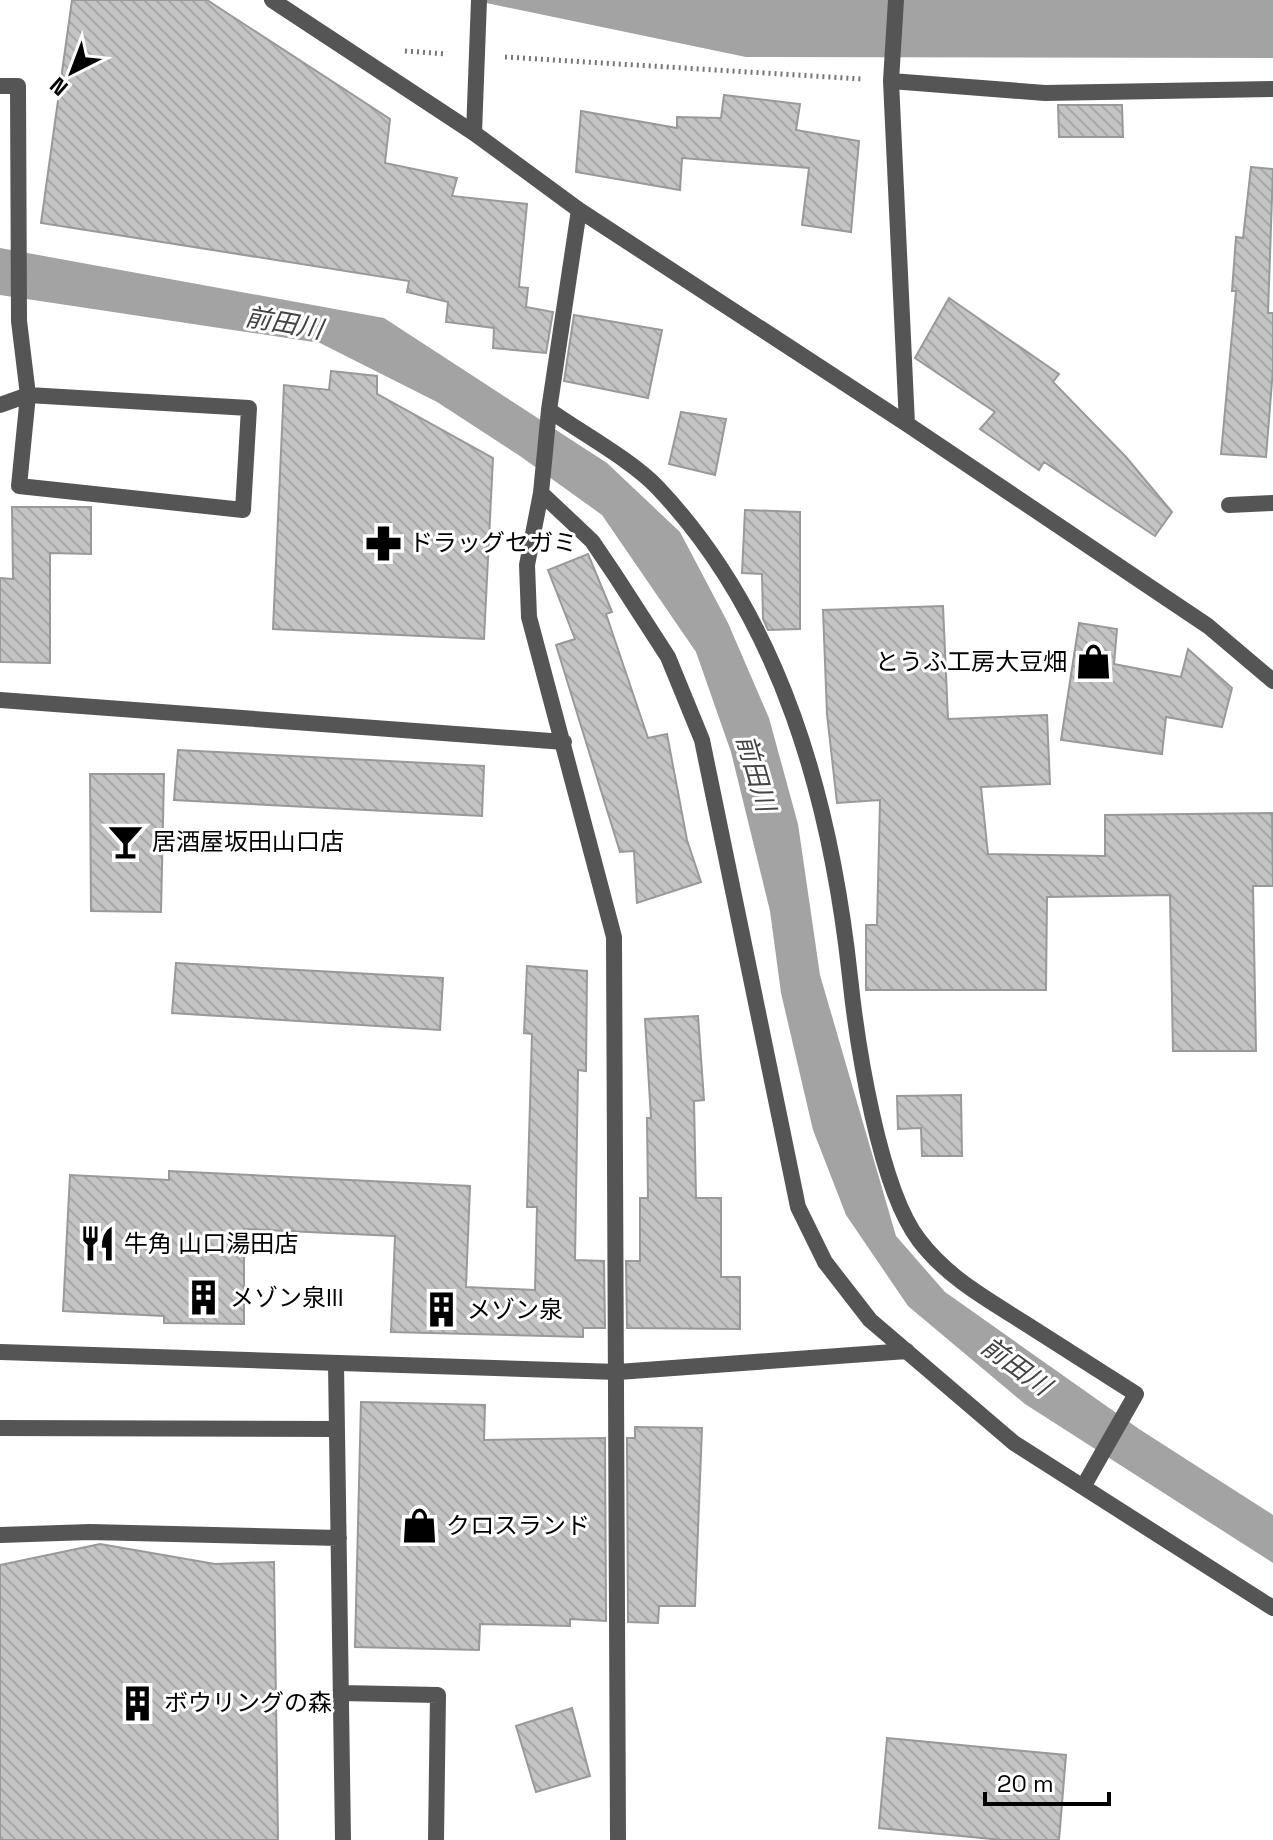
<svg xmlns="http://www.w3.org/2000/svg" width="1273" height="1840" viewBox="0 0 1273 1840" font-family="'Space Grotesk','Noto Sans JP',sans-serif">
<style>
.water{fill:#a3a3a3}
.building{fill:url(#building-back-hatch);stroke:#999;stroke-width:2}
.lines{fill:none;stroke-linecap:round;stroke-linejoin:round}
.path{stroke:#777;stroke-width:5;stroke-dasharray:2 4;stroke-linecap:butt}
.service{stroke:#555;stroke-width:16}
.minor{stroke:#555;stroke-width:16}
.labels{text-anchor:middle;stroke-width:6;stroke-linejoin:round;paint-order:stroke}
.poi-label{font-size:24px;fill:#000;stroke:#fff;text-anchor:start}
.water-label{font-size:26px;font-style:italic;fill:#444;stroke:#fff}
</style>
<defs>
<pattern id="building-back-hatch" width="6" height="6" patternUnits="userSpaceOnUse" patternTransform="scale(2)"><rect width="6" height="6" fill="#c4c4c4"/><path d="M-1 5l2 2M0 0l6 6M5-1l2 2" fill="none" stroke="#a7a7a7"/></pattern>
</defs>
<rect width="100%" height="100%" fill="#fff"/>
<path class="water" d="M472 0H1273V58L746 57Z
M0 248 384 318 607 463 680 532 728 623 769 718 798 824 820 975 896 1236 945 1292 1139 1429 1273 1515V1563L1025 1404 908 1306 846 1215 813 1130 781 993 770 911 731 752 696 652 602 515 520 456 437 402 320 343 0 295Z"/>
<path class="building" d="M72 0H207L390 119 385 163 457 178 452 196 527 204 519 287 528 288 526 307 553 312 546 353 493 348 494 328 446 322 448 302 407 292 409 281 41 223Z
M724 95 800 104 796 130 859 141 851 232 802 225 809 168 682 158 680 190 576 172 581 111 677 128V117L721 118Z
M1058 105H1122L1123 137H1059Z
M1251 167 1273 169 1268 313H1273V369L1266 457 1221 454 1236 291H1232L1236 237 1243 238Z
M949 298 1059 374 1053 382 1126 457 1172 512 1155 536 1044 462 1039 470 980 429 995 412 915 358Z
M574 315 662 330 648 398 564 381Z
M331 371 377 376V394L493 458 484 639 273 629 284 385 329 390Z
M681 412 726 419 715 475 669 464Z
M12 507H91V554L50 553V663L0 662V578L13 579Z
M745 510 800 512V629L768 630 763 619 762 574 742 573Z
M588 554 612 612 606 614 648 738 667 734 687 840 701 882 637 903 634 851 620 852 556 645 575 639 548 570Z
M943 606 948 719 1047 715 1050 784 981 787 988 854 1105 856V815L1272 813 1273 886H1253L1256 1051H1173L1170 895 1047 897 1046 990H866V925H877L880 800 837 803 827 714 823 610Z
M1079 623 1117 629 1114 664 1181 677 1188 649 1232 688 1222 727 1166 717 1162 754 1061 740Z
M178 750 484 766 482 816 174 800Z
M90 774H164L161 912 91 911Z
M176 963 443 978 440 1030 172 1013Z
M527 966 587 971 586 1071 578 1070 575 1260 604 1261 605 1328H583V1337L391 1332 395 1236 244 1229V1324L164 1323V1316L63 1311 70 1175 169 1180V1171L470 1186 466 1287 535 1290 537 1207H527L532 1034 524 1033Z
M698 1016 704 1100 694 1101 696 1198H721V1277H740V1329L627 1328 626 1261H640V1198H648L647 1118H651L645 1019Z
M961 1095 962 1156H922L921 1128 898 1129 897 1096Z
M361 1402 485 1405 484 1440 605 1438 606 1621 570 1619V1626L480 1624 479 1650 355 1647Z
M635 1427 702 1428 695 1606H659L658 1623 628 1622 627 1438H635Z
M100 1544 215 1564 274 1562 278 1840H0V1565Z
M572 1708 590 1776 536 1792 516 1726Z
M887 1738 1066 1755 1059 1840H1002L879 1828Z"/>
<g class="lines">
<path class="path" d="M405 51 447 54
M505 57 862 79"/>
<path class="service" d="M0 86H18L19 321 28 395 19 486 243 510 249 408 28 395 0 405
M474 133 479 0
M336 1364 343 1840
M0 1428 337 1429
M0 1535 90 1532 339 1538
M341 1693 438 1695 436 1840"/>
<path class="minor" d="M272 0 474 133 579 210 907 424 1208 626 1273 681
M896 0 891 81 907 424
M891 81 1045 93 1273 89
M579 210 549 410 541 493 527 565 529 617 614 937 618 1840
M549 410C580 432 633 461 658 488 782 619 831 802 850 977 857 1044 879 1188 919 1240 947 1277 985 1298 1023 1322 1061 1346 1098 1370 1136 1394L1083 1487
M541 493 592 541 615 575 668 657 702 740 798 1207 825 1262 870 1320 1014 1443 1273 1608
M1229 505 1273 503
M0 700 564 742
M0 1352 618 1372 907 1351"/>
</g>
<defs>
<symbol id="pharmacy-bare" viewBox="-9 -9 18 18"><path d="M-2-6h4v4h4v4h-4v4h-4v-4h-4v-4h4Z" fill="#000" stroke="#fff" stroke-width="2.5" paint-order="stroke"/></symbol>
<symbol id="shop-bare" viewBox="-9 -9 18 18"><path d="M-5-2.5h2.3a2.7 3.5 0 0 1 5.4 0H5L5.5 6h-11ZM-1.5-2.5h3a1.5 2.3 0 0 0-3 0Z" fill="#000" stroke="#fff" stroke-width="2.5" paint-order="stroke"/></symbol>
<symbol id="bar-bare" viewBox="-9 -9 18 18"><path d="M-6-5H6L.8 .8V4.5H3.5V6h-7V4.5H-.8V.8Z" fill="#000" stroke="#fff" stroke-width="2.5" paint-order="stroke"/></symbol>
<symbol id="restaurant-bare" viewBox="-9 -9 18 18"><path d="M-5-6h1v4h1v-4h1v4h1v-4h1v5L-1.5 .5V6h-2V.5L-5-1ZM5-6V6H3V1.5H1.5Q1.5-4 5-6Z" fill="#000" stroke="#fff" stroke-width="2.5" paint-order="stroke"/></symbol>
<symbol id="building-bare" viewBox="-9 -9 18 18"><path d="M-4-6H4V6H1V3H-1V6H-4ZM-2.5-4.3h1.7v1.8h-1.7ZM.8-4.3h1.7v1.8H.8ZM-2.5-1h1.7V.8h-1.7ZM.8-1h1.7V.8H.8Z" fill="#000" stroke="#fff" stroke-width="2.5" paint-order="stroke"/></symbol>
</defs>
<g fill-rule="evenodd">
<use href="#pharmacy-bare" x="358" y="518" width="51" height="51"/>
<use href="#shop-bare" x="1068" y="636" width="51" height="51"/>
<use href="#bar-bare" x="100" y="816" width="51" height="51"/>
<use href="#restaurant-bare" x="72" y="1218" width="51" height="51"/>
<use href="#building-bare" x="178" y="1272" width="51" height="51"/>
<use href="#building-bare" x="416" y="1284" width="51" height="51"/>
<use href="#shop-bare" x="394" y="1500" width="51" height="51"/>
<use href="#building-bare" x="112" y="1678" width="51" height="51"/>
</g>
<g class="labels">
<g class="poi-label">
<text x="409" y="551">ドラッグセガミ</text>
<text x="1067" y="670" text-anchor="end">とうふ工房大豆畑</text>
<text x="152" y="850">居酒屋坂田山口店</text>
<text x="124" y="1252">牛角 山口湯田店</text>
<text x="230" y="1306">メゾン泉III</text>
<text x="467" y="1318">メゾン泉</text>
<text x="446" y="1534">クロスランド</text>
<text x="164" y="1711">ボウリングの森</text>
</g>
<g class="water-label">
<text transform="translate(284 323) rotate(10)" y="9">前田川</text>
<text transform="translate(756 773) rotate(74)" y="9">前田川</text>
<text transform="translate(1016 1366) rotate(36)" y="9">前田川</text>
</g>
</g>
<g transform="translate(72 72) rotate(222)" stroke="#ffffff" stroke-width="6" paint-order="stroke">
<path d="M0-6L14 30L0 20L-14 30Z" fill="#000000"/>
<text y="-12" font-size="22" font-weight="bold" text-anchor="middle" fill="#000000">N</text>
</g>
<path d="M985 1792v12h124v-12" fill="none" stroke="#000000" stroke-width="4"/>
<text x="997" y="1792" font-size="24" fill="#000000" stroke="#ffffff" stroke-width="6" paint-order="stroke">20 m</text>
</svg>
